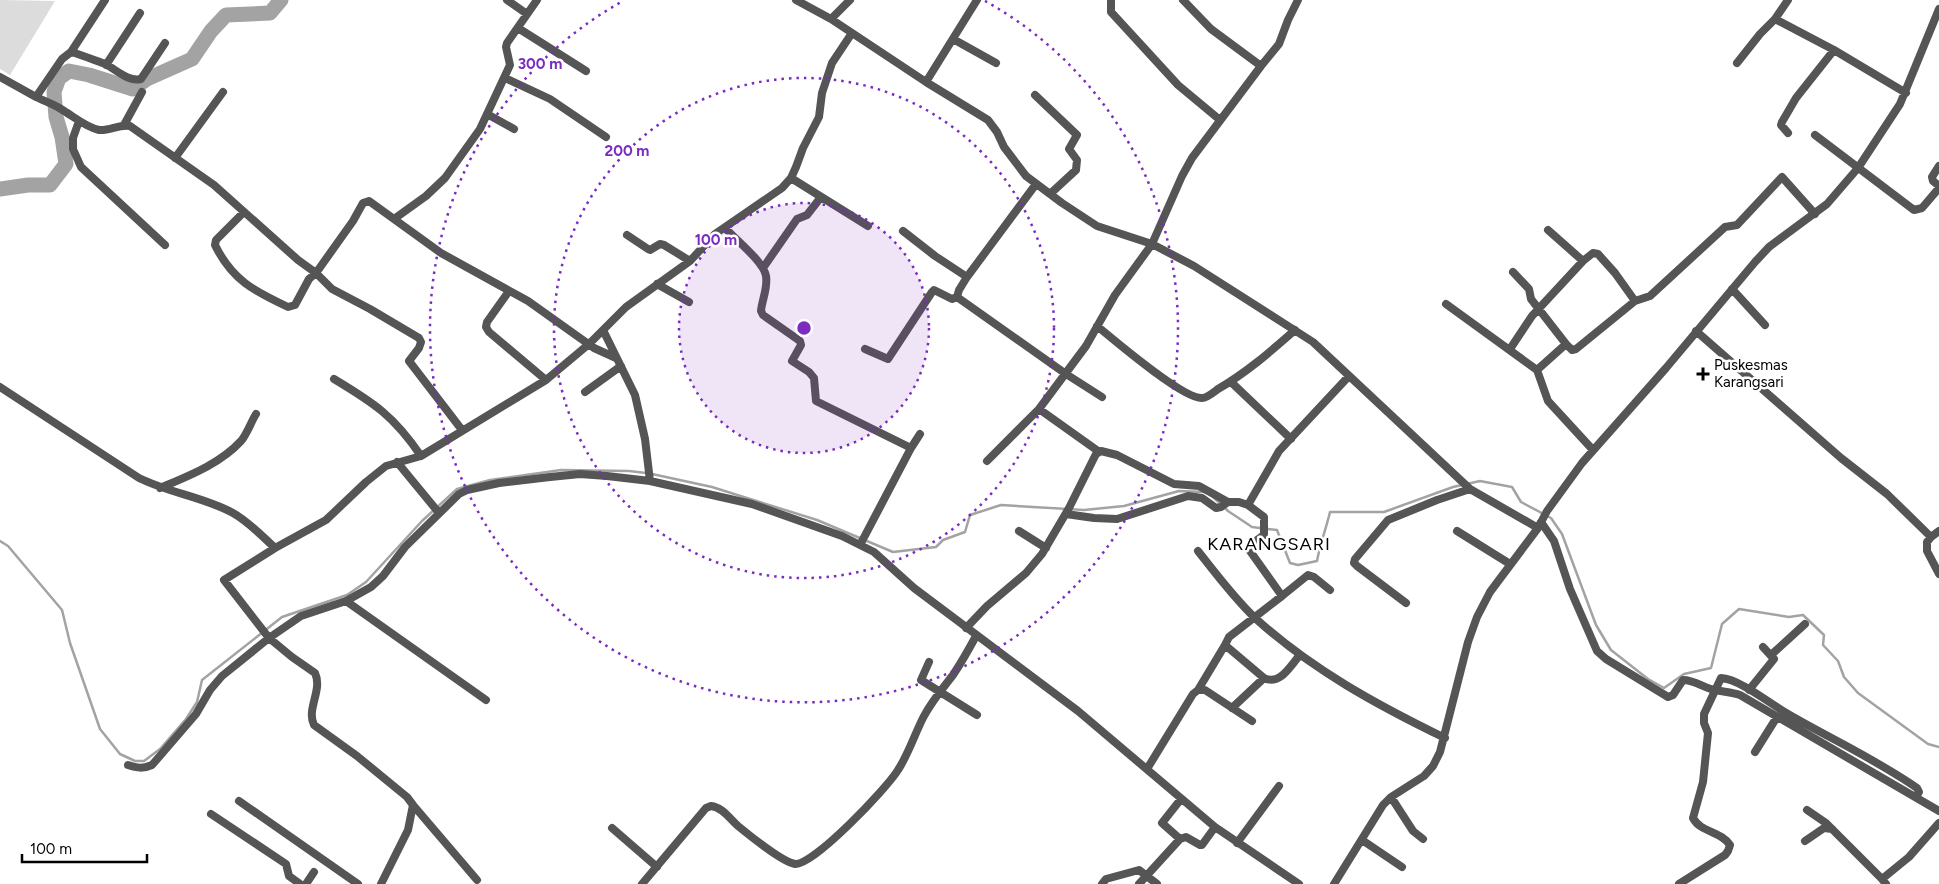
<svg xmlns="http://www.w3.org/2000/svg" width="1939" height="884" viewBox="0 0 1939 884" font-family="Figtree,sans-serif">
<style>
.green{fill:#dcdcdc}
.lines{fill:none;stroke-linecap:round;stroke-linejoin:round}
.stream{stroke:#a3a3a3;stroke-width:2.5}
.river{stroke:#a3a3a3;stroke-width:15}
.street{stroke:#555;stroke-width:8}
.ring{fill:none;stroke:#7b2cbf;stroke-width:2.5;stroke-dasharray:2.5 5}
.poi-dot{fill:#000;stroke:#fff;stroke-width:2}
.labels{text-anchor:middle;stroke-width:5;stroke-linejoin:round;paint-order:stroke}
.poi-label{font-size:15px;fill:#000;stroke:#fff;text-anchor:start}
.quarter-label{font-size:18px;letter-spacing:1px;fill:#000;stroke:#fff}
.centre{fill:#7b2cbf;stroke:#fff;stroke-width:2.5}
.ring-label{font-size:15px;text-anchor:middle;font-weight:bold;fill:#7b2cbf;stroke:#fff;stroke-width:5;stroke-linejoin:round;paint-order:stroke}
</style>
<rect width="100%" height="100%" fill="#fff"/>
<path class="green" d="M0 0 55 1 10 75 0 69Z"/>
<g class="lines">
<path class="stream" d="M652 474 712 487 817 520 893 552 936 547 943 540 965 532 970 515 1001 505 1084 510 1124 506 1179 491 1204 492
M1213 497 1228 511 1252 527 1277 530 1290 563 1298 565 1317 561C1320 544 1326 529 1330 512H1384L1453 487 1480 481 1512 487 1521 502 1551 518 1562 534 1596 625 1611 650 1648 679 1664 688 1684 674 1711 668 1722 624 1739 609 1789 617 1803 615 1824 635 1823 645 1838 661 1844 677 1858 693 1928 744 1939 747
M0 541 8 546 62 610 70 643 100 729 120 754 135 761H144L160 749 186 719 197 702 202 680 282 617 347 595 366 582 422 521 457 489 490 480 561 470 629 471 646 473"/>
<path class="river" d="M0 189 28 185H50L66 164 62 137 56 117 54 92 59 78 69 71 89 75 133 89 147 79 192 59 211 31 226 15 270 13 281 0"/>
<path class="street" d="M507 0 527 14
M796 0 831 19 926 82 988 120 997 132 1004 147 1026 176 1062 203 1097 226 1152 244 1194 266 1313 342 1470 489 1538 528
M1111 0V12L1178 85 1220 120
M1183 0 1211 29 1261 66
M831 19 850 0
M1775 19 1834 50 1906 93
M518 28 586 71
M953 39 996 63
M71 52 105 0
M1737 63 1760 34 1775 19 1788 0
M106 65 140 13
M0 77 36 97 62 59 71 52C82 55 94 60 105 64 117 70 128 82 141 79L165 43
M505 78 550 99 606 137
M926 82 977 0
M1035 95 1077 135 1069 149 1077 160 1076 170 1050 194
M36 97C44 101 53 104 61 109 73 116 85 127 99 130 110 131 119 124 130 126L214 185 298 260 316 273 332 289 370 309 419 338 421 342 419 348 409 361 462 430
M487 114 514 129
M79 121 73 138V149L81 167 165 245
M124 125 142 92
M1788 133 1781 125 1782 122 1796 98 1834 50
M1815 135 1914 210 1922 208 1939 188
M175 158 223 92
M1939 166 1932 177 1933 181 1939 186
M791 178 868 226
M1036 184 967 277 959 290 957 297 1066 374 1102 397
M244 212 216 240 215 245C232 280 254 291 288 307L295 305 309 279 316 273 353 221 363 203 369 201 441 253 528 301 594 348 616 358
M394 219 426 196 445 178 480 129 510 65 506 47 507 43 537 0
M725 228C735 239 764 262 766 276 768 288 762 300 761 311L763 315 800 341 801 345 792 361 809 372 814 378 816 401 911 448
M1548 230 1583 261
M903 231 935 256 967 277
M627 235 648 249 650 250 660 244 664 245 690 261
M763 268 797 219 807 215 821 197
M1513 272 1529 289 1531 299 1566 344
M657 284 689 302
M1732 289 1765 325
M509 291 487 322 486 327 489 332 546 380
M1446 304 1537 370 1548 401 1593 450
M1097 326C1114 340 1183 399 1202 398 1207 398 1214 392 1218 389 1246 373 1270 352 1295 330
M603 330 635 395 645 439 650 481
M1696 331 1841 458 1887 494 1931 537 1927 542V551L1939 574
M865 349 888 359 932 292 934 290 952 299 957 297
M1510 349 1532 316 1583 261 1593 253 1598 254 1615 273 1635 301
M1537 370 1566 344 1572 350 1576 349 1635 301 1650 296 1725 227 1737 225 1782 177 1815 214
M334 379C374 403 394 416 421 456
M1231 382 1291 439
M0 387 139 478C169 493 204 497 233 513 249 522 262 536 275 548
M585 392 621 366
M1039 409 1098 451
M987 461 1039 409 1086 346 1115 295 1152 244 1182 176 1192 158 1261 66 1279 44 1288 20 1298 0
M397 462 439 513
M160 488C188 476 220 464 241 441 247 434 251 422 256 414
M1248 505 1279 451 1349 376
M1066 514 1094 518 1117 519 1188 496 1202 498 1216 508 1221 507 1228 502
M1541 522 1554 541 1570 589 1597 651 1606 659 1668 697 1673 695 1683 680C1695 680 1704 688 1715 690 1724 692 1732 692 1740 695L1939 811
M1019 531 1046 548
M1457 531 1510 564
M1931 537 1939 531
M860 545 911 448 920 434
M1198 551C1216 574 1234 598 1255 618 1311 669 1377 705 1445 738
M1282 596 1229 637 1225 645 1264 678C1280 686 1290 666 1300 655
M346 601 486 700
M1406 603 1357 566 1354 563 1355 559 1388 520 1437 500 1470 489
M966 628 987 606 1026 573 1042 554 1069 508 1096 454 1101 451 1117 455 1174 484 1199 486 1228 502H1239L1248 505 1264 517V535L1253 543 1250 551 1282 596 1308 575 1314 577 1330 590
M1771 655 1805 624
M929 662 921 680 977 715
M1198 690 1225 645
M1749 690 1774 659 1763 647
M1232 708 1264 678
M1755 752 1777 717
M128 765C137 768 143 769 152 765L196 714 210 690 222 676 269 638 301 616 346 601 371 587 383 576 405 547 459 494 467 490 499 483 550 477 580 474 607 476 650 481 752 504 842 536 874 552 914 588 1078 711 1215 827 1299 884
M1147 769 1193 694 1198 690H1205L1252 721
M1391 797 1413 831 1423 839
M239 801 358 884
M413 805 477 880
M1807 810 1826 823 1882 879
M211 814 286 864 289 876 300 884
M612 828 657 867
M1180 839 1162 823 1181 799
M1362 840 1402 867
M1805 841 1824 828 1832 829
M1237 843 1279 786
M306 884 314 872
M381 884 408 830 413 805 407 797 357 756 314 725C306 709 323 690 315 673L292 657 269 638 224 580 275 548 326 520 366 482 386 466 421 456 546 380 589 344 626 307 690 261 715 234 782 188 791 178 796 167 803 148 819 117 822 93 832 63 852 33
M642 884 706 808 711 806C722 807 730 819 738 826 749 835 782 862 795 864 813 866 887 788 898 770 909 753 915 733 924 716 932 701 943 688 953 675 961 663 969 649 976 636
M1102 884 1106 879 1139 870 1157 884
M1139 884 1180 839 1186 837 1200 845H1202L1215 827
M1334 884 1383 805 1391 797 1424 776 1433 766 1440 752 1468 642 1477 617 1490 592 1538 528 1547 511 1582 463 1666 368 1755 262 1769 247 1827 204 1858 168 1900 104 1939 9
M1679 884 1725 855 1728 851 1730 845C1721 831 1701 833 1693 818L1703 782 1708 733 1704 723V714L1721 678C1740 679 1772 705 1788 714 1831 739 1877 760 1917 788L1919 792 1916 797
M1886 884 1882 879 1909 857 1939 823"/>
</g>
<circle cx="804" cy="328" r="125" fill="#7b2cbf" fill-opacity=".12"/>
<g class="ring">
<circle cx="804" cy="328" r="125"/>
<circle cx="804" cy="328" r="250"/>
<path d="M985 1A374 374 0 1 1 623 1"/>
</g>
<path class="poi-dot" d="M1700.5 366.5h5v5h5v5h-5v5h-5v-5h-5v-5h5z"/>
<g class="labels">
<g class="poi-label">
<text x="1714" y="370">Puskesmas<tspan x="1714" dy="17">Karangsari</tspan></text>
</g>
<g class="quarter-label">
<text x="1269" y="550">KARANGSARI</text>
</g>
</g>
<circle cx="804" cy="328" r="8" class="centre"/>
<g class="ring-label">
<text x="540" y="69">300 m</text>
<text x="627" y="156">200 m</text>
<text x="716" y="245">100 m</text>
</g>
<path d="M22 854v8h125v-8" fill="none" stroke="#000000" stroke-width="2.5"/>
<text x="30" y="854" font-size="15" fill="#000000" stroke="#ffffff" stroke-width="4" paint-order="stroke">100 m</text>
</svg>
